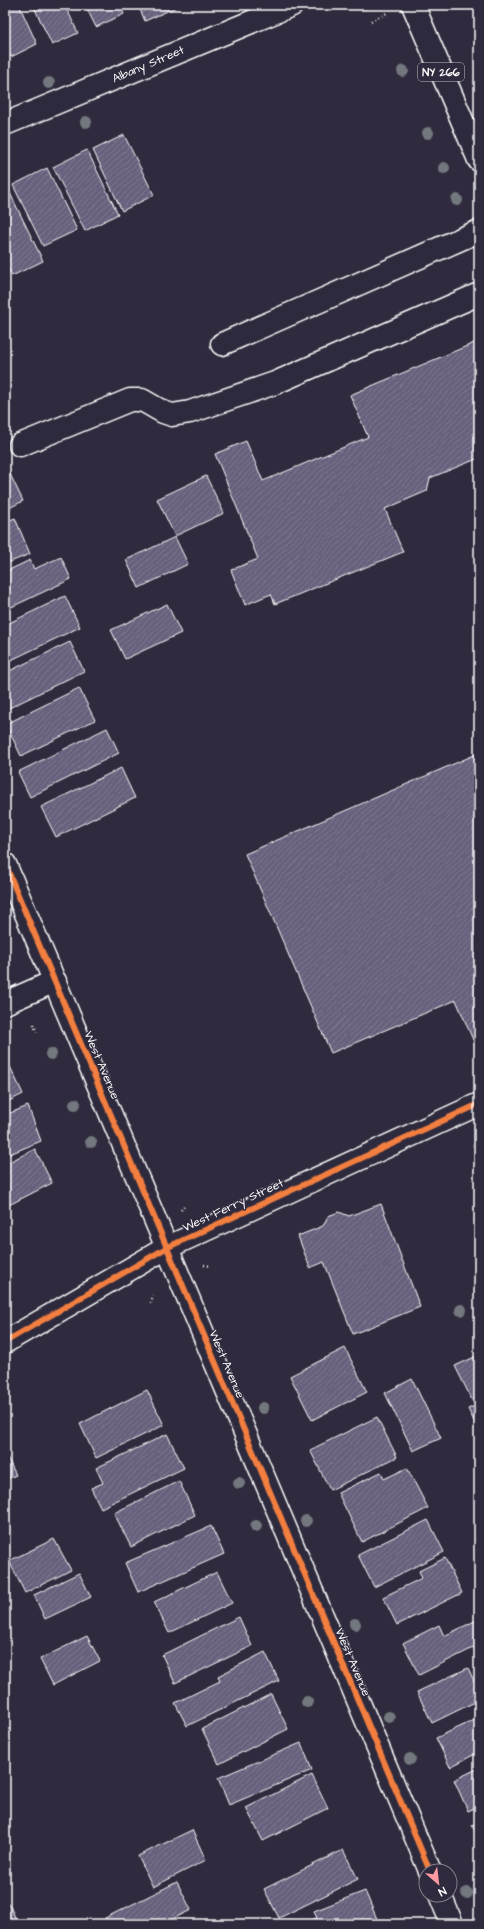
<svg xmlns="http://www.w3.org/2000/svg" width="484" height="1929" viewBox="0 0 484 1929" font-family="'Architects Daughter',sans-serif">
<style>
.building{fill:url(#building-hatch);stroke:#fff}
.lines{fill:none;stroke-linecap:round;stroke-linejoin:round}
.minor-casing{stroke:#fff;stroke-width:25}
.major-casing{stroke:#fff;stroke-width:25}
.path{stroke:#fff;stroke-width:2.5;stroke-dasharray:1 3;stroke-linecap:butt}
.minor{stroke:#2f2a3d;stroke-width:22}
.major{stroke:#2f2a3d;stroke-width:22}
.cycleway-casing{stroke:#2f2a3d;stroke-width:8}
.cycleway{stroke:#f27e40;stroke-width:6}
.tree{fill:#73777e}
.labels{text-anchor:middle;stroke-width:3;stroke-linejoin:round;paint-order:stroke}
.shield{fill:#2f2a3d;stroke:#c1bfc5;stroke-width:1}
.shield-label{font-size:11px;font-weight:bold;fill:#fff}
.street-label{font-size:12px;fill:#fff;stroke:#2f2a3d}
</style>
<defs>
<pattern id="building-hatch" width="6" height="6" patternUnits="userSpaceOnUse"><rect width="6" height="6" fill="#69607d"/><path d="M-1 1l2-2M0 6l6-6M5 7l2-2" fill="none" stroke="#807890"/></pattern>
</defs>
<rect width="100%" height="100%" fill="#2f2a3d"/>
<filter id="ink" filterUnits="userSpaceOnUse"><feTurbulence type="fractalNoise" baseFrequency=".025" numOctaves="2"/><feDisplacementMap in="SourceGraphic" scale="8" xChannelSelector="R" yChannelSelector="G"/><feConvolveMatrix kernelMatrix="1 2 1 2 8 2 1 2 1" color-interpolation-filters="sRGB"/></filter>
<g filter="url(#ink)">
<path class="building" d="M5 5H19L37 44 11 57 5 45Z
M33 5H65L78 33 52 45Z
M85 5H120L124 14 96 27Z
M138 5H181L145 21Z
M124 135 154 195 122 211 93 150Z
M87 150 118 214 85 231 53 167Z
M47 168 77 230 43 246 13 185Z
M8 189 43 261 12 276 5 262V191Z
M479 341V458L430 478 427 491 385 509 403 552 275 604 271 594 245 605 231 570 258 559 215 454 246 441 263 481 368 437 350 395Z
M9 472 23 501 5 510V474Z
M206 476 224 513 175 536 157 499Z
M15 518 30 554 5 564V522Z
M175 537 188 564 139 588 126 560Z
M61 557 71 579 5 610V572L30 560 34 569Z
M65 596 80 627 5 663V625Z
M167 604 181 633 125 659 111 630Z
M70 642 84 671 5 710V673Z
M79 688 95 720 21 756 6 724Z
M107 728 119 753 30 797 18 772Z
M479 753V1054L456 1000 331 1053 245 854Z
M121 768 135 798 56 837 41 807Z
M6 1058 23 1094 5 1103V1059Z
M28 1106 41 1141 5 1156V1115Z
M35 1149 52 1183 5 1207V1164Z
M381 1204 420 1307 353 1334 324 1262 310 1268 298 1236 323 1226 328 1216 339 1212 349 1216Z
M345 1348 367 1392 312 1420 290 1376Z
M479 1355V1401L474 1404 455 1366Z
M412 1379 441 1438 413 1451 385 1393Z
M147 1390 164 1425 96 1458 80 1424Z
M479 1404V1431L468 1409Z
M377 1417 397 1457 330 1490 310 1450Z
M167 1434 184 1468 101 1508 91 1488 103 1483 96 1468Z
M5 1453 16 1475 5 1480Z
M407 1468 428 1508 362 1542 338 1493 381 1472 384 1479Z
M179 1481 195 1515 131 1547 114 1513Z
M428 1520 444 1552 374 1587 358 1555Z
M211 1526 224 1554 138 1592 125 1563Z
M54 1539 71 1570 25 1593 9 1561Z
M445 1558 462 1593 397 1625 383 1597 422 1578 419 1571Z
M217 1572 232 1603 169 1633 154 1602Z
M79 1573 91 1597 45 1619 34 1595Z
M239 1617 252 1646 175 1683 162 1655Z
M479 1619V1645L419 1675 403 1643 439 1625 444 1636Z
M87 1636 100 1661 53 1685 40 1659Z
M265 1652 279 1681 187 1726 175 1703 220 1681 218 1676Z
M468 1668 474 1681 479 1678V1700L432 1723 417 1692Z
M271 1694 288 1729 219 1764 202 1729Z
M479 1718V1752L450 1767 436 1738Z
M301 1743 312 1770 229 1805 218 1778Z
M479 1768V1806L468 1811 454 1780Z
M312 1775 328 1808 263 1841 246 1808Z
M479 1822V1839L472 1825Z
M192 1830 206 1860 153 1887 138 1856Z
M343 1850 358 1879 279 1918 264 1889Z
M177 1882 191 1910 162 1924H108L105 1918Z
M365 1891 377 1919 364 1924H300L317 1918 314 1911Z
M9 1904 18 1924H5V1906Z"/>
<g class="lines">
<defs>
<path id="minor" d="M5 124 292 5
M222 344 479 231
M20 445 130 400H142L163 412 172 415 190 412 275 383 479 294
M5 864 430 1871
M5 1003 55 981
M5 1342 166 1248 479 1104
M440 1895 452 1924"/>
<path id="major" d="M413 5 479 160"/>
</defs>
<use href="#minor" class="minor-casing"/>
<use href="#major" class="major-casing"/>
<path class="path" d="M363 5 367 11
M371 21 387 13
M34 1024 37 1035
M473 1146 479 1144
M181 1210 185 1205
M204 1265 211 1266
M151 1303 153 1295"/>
<use href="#minor" class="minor"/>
<use href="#major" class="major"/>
<defs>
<path id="cycleway" d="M5 864 430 1871
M5 1342 166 1248 479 1104"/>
</defs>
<use href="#cycleway" class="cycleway-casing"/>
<use href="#cycleway" class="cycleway"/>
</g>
<g class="tree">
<circle cx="403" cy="71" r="6"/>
<circle cx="49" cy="83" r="6"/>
<circle cx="86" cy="122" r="6"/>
<circle cx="428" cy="133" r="6"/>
<circle cx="444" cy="168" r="6"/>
<circle cx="457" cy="200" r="6"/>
<circle cx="51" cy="1054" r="6"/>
<circle cx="75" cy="1104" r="6"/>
<circle cx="91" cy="1142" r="6"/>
<circle cx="461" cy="1310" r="6"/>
<circle cx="263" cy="1408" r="6"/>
<circle cx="239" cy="1483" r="6"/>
<circle cx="306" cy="1521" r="6"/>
<circle cx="256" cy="1526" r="6"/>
<circle cx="355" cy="1624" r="6"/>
<circle cx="307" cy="1702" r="6"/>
<circle cx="389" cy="1717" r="6"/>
<circle cx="410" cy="1759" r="6"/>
<circle cx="467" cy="1893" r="6"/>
</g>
</g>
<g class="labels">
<rect class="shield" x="418" y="63" width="46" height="18" rx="3"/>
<g class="shield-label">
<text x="441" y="76">NY 266</text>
</g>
<g class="street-label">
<text transform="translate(148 64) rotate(-23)" y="4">Albany Street</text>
<text transform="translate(102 1065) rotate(67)" y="4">West Avenue</text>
<text transform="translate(233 1205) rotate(-25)" y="4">West Ferry Street</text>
<text transform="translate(227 1364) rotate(67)" y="4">West Avenue</text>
<text transform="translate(353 1662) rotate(67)" y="4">West Avenue</text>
</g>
</g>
<rect width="484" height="1929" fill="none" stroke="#2f2a3d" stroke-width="20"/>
<rect x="10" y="10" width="464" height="1909" fill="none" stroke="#fff" stroke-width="1.5" filter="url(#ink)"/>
<g transform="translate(438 1883) rotate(152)"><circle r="19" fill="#2f2a3d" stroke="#827f8b"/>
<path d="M0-3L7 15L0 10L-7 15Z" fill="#ff9aa2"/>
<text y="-6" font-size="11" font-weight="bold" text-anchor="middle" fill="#ffffff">N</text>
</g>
</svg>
